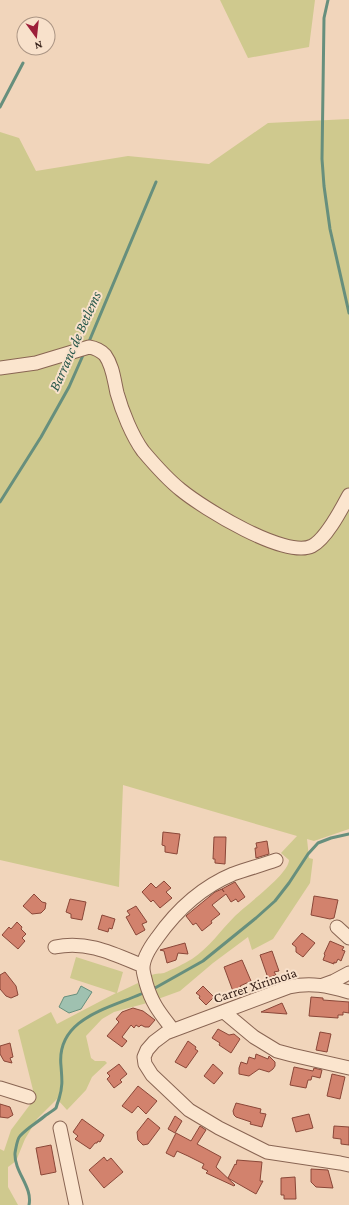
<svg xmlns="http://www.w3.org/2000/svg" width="349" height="1205" viewBox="0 0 349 1205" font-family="'Crimson Pro',serif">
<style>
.green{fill:#cfc98e}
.water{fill:#9fc1b0;stroke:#678f7d}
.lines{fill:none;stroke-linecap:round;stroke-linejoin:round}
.stream{stroke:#678f7d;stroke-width:3}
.building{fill:#d2826d;stroke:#8a4738}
.minor-casing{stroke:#896553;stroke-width:15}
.minor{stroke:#fbe5ce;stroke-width:13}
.labels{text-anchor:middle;stroke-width:4;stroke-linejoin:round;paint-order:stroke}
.street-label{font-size:14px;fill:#37221a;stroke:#f8e1cb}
.water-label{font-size:15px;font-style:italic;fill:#28584b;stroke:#f8e1cb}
</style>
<rect width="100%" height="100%" fill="#f1d5bb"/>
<path class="green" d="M220 0H315L309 47 248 58Z
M349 119V829L314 841 307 839 309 858 313 859 310 883 273 939 252 950 248 937 213 963 180 991 158 999 150 976C154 973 160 974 164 973 173 969 184 964 192 959 209 948 221 930 235 916 246 905 289 874 289 860L281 853 297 836 123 785 119 887 0 860V132L19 138 36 171 128 156 209 164 268 123Z
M76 957 123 972 117 993 138 983 147 1003 114 1012 102 1019 86 1036 91 1058 95 1061H105L107 1063 92 1077 86 1090 67 1110 57 1099 37 1119 25 1139 16 1161 8 1167V1187L18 1205H0V1149L4 1151 11 1130 32 1102 33 1090 18 1030 51 1012 57 1024 116 993 70 978Z"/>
<path class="water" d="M81 986 92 992 81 1009 69 1013 59 1007 64 997 77 994Z"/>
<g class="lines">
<path class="stream" d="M328 0 324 18 322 159 324 186 330 229 349 313
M0 107 23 63
M88 344 156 182
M0 502 41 437 69 387 84 353
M155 988 203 961 256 918 275 901 289 883 308 854 318 843 331 838 349 834
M29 1205C33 1187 14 1172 15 1153 16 1148 17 1139 20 1136 27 1128 38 1122 46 1115 49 1113 54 1110 56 1108 57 1105 58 1101 59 1099 63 1086 62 1079 61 1066 56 1019 107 1009 141 994"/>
</g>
<path class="building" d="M163 832 180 834 177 854 165 852V846L162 845Z
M214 837H226L225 864 215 863V859H213Z
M267 841 269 854 256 858 255 848H257L256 843Z
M164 881 171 888 166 892 172 898 160 908 153 900 151 902 142 892 151 883 156 888Z
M235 882 245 897 238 902 236 899 231 902 226 894 212 905 220 914 211 921 212 923 202 931 196 923 193 925 186 916 187 915 215 892 222 889 224 892 222 889Z
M34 894 42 902 46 903 45 909 41 913 32 914 23 906Z
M314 896 338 900 334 918 330 919 311 915Z
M70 899 86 902 82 920 71 918V914L66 912Z
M136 906 147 922 142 924 145 930 136 935 126 917 130 915 127 911Z
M102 915 115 919 112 929 109 928 108 932 98 929Z
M17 922 22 927 21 929 26 934 22 938 25 941 18 949 2 935 9 927 11 929Z
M302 933 315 943 303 957 296 952V947L292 944Z
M330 941 344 947 342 950 345 951 341 961 338 959 336 963 334 962V964L323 960 325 955 324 954Z
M185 943 188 954 178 953 176 960 167 963 164 951 160 950Z
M272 951 279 971 274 972 276 975 268 978 260 955Z
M242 960 251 981 240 986 242 990 234 994 224 967Z
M5 972 16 986 18 995 11 998 6 996 0 989V975Z
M203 986 214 997 206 1005 199 998 200 996 196 993Z
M311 997 323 998V1000L349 1002V1013L343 1012V1015H338V1018L309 1016Z
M282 1003 287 1014 261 1012Z
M133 1008 143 1011 155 1020 149 1027H145L141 1025 139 1027 136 1025 134 1028 131 1025 122 1037 127 1041 122 1047 107 1036 119 1022 116 1019 122 1012Z
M218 1029 229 1035 234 1034 240 1039 231 1053 219 1045 220 1043 212 1038Z
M320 1032 331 1034 327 1052 316 1050Z
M188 1041 196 1047 195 1049 198 1051 186 1068 175 1062Z
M10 1043 13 1057 10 1058 12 1063 4 1061 0 1054V1046Z
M256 1054 268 1059 269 1056 275 1062V1066L273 1069 269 1072 259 1069 249 1076 239 1074V1068L241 1062 247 1064 249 1057 255 1059Z
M119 1064 127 1074 120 1080 122 1082 114 1088 107 1079 110 1076 107 1073Z
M213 1064 223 1073 214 1084 204 1076Z
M294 1067 313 1071 314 1068 322 1070 320 1078 312 1076 311 1080H308L306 1088 290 1085Z
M332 1074 345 1077 340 1099 327 1096Z
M138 1086 157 1101 146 1114 138 1106 132 1113 122 1106Z
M236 1103 261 1109 260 1113 266 1114 262 1127 250 1124 251 1122 236 1117 234 1115 233 1111Z
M0 1104 10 1107 13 1115 8 1118 0 1117Z
M309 1114 313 1128 296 1132 292 1118Z
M175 1116 182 1121 175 1133 168 1129Z
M148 1118 160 1128 148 1144 143 1145 138 1140 137 1132Z
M82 1119 104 1135 100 1142 98 1141 97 1143H95L90 1149 75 1139 78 1136 73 1132Z
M200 1126 206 1130 197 1144 221 1157 216 1167 235 1185 234 1186 206 1173 208 1171 202 1168 204 1164 188 1156 177 1151 174 1157 166 1153 176 1133 191 1141Z
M334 1126 349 1127V1145L341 1144V1139L333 1138Z
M51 1145 56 1172 41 1175 36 1148Z
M104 1157 107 1161 111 1158 123 1172 104 1188 89 1170Z
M237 1160 262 1162 260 1181H263L256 1194 228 1178 235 1164 236 1165Z
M311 1169 328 1170 333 1188 316 1187 311 1182Z
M295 1177 296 1199H284V1195H281V1178Z"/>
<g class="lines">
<defs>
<path id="minor" d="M0 368 36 363 89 347C95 348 101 351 105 355 113 366 114 380 117 393 122 411 132 436 143 451 154 464 167 479 181 490 203 508 285 559 312 546 326 539 341 510 349 495
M337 927 349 938
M55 947C87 940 114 954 143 966
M323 985 334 981 349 973
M349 992C328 986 311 982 289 987L166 1033 154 1042 147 1050 144 1057 145 1064 152 1075 189 1110 219 1128 267 1152 340 1163 349 1165
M224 1012 254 1037 277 1051 292 1055 349 1068
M173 1030C160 1013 152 1004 146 983 145 978 143 973 143 968 143 958 151 946 157 938 176 911 202 887 233 874 247 869 262 865 276 860
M0 1088 29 1097
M60 1128 76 1205"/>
</defs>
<use href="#minor" class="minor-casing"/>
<use href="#minor" class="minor"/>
</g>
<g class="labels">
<g class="street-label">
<text transform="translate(255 985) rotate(-18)" y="5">Carrer Xirimoia</text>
</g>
<g class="water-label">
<text transform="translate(75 341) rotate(-66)" y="5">Barranc de Betlems</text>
</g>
</g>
<g transform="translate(36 36) rotate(165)"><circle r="19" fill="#f8e1cb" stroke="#ab9584"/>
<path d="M0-3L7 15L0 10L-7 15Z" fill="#9d1f3a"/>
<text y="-6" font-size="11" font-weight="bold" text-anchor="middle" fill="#37221a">N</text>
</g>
</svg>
